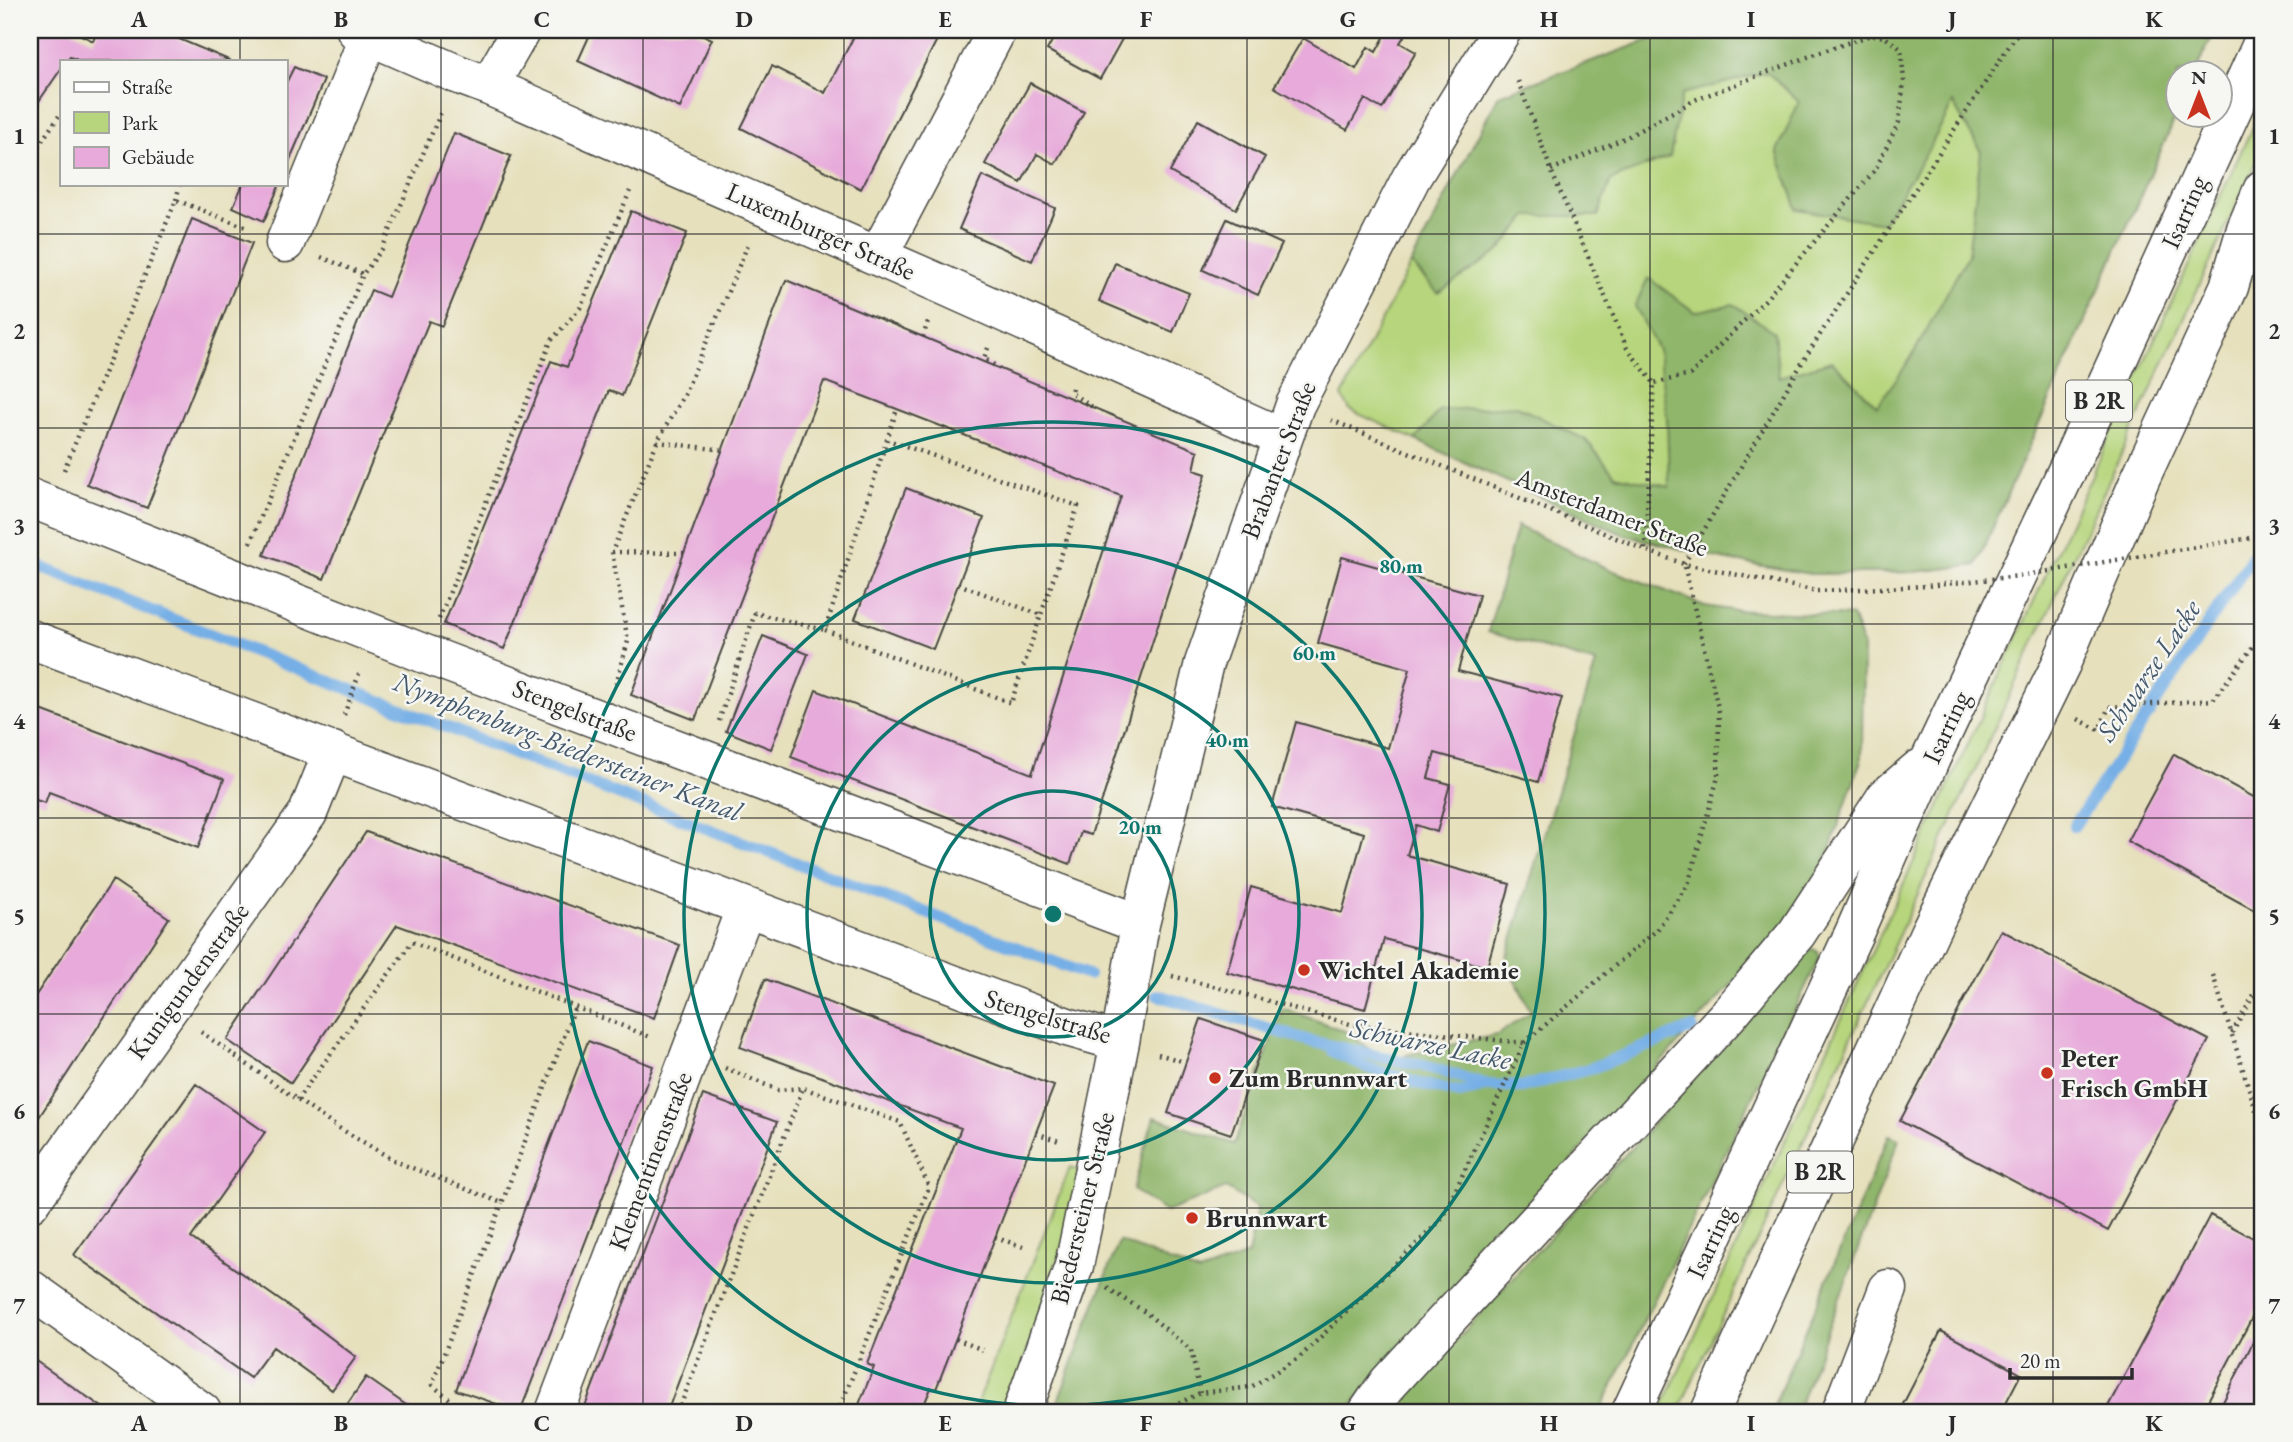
<svg xmlns="http://www.w3.org/2000/svg" width="2293" height="1442" viewBox="0 0 2293 1442" font-family="'EB Garamond',serif">
<style>
.green{fill:#b6d57c;stroke:#708054;stroke-width:2}
.forest{fill:#90b66c;stroke:#5e704c;stroke-width:2}
.lines{fill:none;stroke-linecap:round;stroke-linejoin:round}
.stream{stroke:#75afe6;stroke-width:12}
.building{fill:#e7aada}
.minor-casing{stroke:#474641;stroke-width:41}
.highway-casing{stroke:#474641;stroke-width:41}
.path{stroke:#474641;stroke-width:4.5;stroke-dasharray:2 5;stroke-linecap:butt}
.minor{stroke:#fff;stroke-width:38}
.highway{stroke:#fff;stroke-width:38}
.path-bridge{stroke:#474641;stroke-width:4.5;stroke-dasharray:2 5;stroke-linecap:butt}
.grid{fill:none;stroke:#2b2b2b;stroke-width:2;stroke-opacity:0.55}
.ring{fill:none;stroke:#0f766e;stroke-width:3.5}
.poi-dot{fill:#c8321e;stroke:#f6f6f2;stroke-width:2.5}
.labels{text-anchor:middle;stroke-width:5;stroke-linejoin:round;paint-order:stroke}
.shield{fill:#f6f6f2;stroke:#686867;stroke-width:2}
.shield-label{font-size:24px;font-weight:bold;fill:#2b2b2b}
.street-label{font-size:26px;fill:#2b2b2b;stroke:#f6f6f2}
.poi-label{font-size:26px;font-weight:bold;fill:#2b2b2b;stroke:#f6f6f2;text-anchor:start}
.water-label{font-size:28px;font-style:italic;fill:#45596c;stroke:#f6f6f2}
.centre{fill:#0f766e;stroke:#f6f6f2;stroke-width:3.5}
.ring-label{font-size:21px;text-anchor:middle;font-weight:bold;fill:#0f766e;stroke:#f6f6f2;stroke-width:5;stroke-linejoin:round;paint-order:stroke}
.neatline{fill:none;stroke:#2b2b2b;stroke-width:2.5}
.grid-label{font-size:23px;text-anchor:middle;font-weight:bold;fill:#2b2b2b}
</style>
<rect width="100%" height="100%" fill="#f6f6f2"/>
<filter id="ink" filterUnits="userSpaceOnUse"><feTurbulence type="fractalNoise" baseFrequency=".0143" numOctaves="2"/><feDisplacementMap in="SourceGraphic" scale="14" xChannelSelector="R" yChannelSelector="G"/><feConvolveMatrix kernelMatrix="1 2 1 2 8 2 1 2 1" color-interpolation-filters="sRGB"/></filter>
<filter id="wash" filterUnits="userSpaceOnUse"><feTurbulence type="fractalNoise" baseFrequency=".00686" numOctaves="4" result="noise"/><feDisplacementMap in="SourceGraphic" scale="28" xChannelSelector="R" yChannelSelector="G"/><feGaussianBlur stdDeviation="1.57" result="paint"/><feColorMatrix in="noise" values="0 0 0 0 0 0 0 0 0 0 0 0 0 0 0 0 0 1.4 0 .05"/><feComposite in="paint" operator="in"/></filter>
<g filter="url(#wash)">
<rect width="100%" height="100%" fill="#e6e0bc"/>
<path class="green" d="M1677 30H2215L2195 73 2178 74 2177 114 1976 565 1913 572 1811 574 1723 559 1625 535 1350 410 1342 396 1499 95Z
M2263 104 2262 150 1678 1412H1660Z
M1070 1167 1080 1171 1068 1228 1007 1412H974Z"/>
<path class="forest" d="M1677 30H2215L2195 73 2178 74 2177 114 1976 565 1913 572 1811 574 1723 559 1625 535 1415 440 1440 410 1517 406 1586 440 1615 475 1669 487 1667 418 1658 350 1635 306 1648 278 1695 312 1733 304 1774 332 1779 377 1832 361 1877 406 1911 358 1968 255 1981 152 1953 103 1931 145 1883 223 1797 209 1777 151 1799 102 1767 72 1682 94 1670 157 1611 180 1598 216H1528L1498 252 1438 293 1411 264 1499 95Z
M1517 526 1606 568 1705 606 1731 610 1852 616 1863 646 1862 757 1823 869 1781 930 1373 1379 1346 1412H1054L1119 1241 1199 1273 1248 1255 1257 1208 1226 1188 1166 1212 1133 1190 1154 1117 1234 1144 1283 1008 1345 1031 1384 1060 1497 1035 1531 1012 1506 960 1596 663 1488 632Z
M1813 949 1818 952 1820 957 1600 1412H1387L1437 1361 1789 975 1805 951Z
M1889 1135 1899 1139 1797 1412H1771Z"/>
<g class="lines">
<path class="stream" d="M30 563 542 765 1088 975
M2074 826 2263 541
M1157 995 1310 1041 1424 1066 1488 1085 1522 1087 1592 1068 1692 1028
M1333 1051 1366 1067 1417 1083 1460 1093 1488 1085"/>
</g>
<g id="blocks">
<path class="building" d="M30 30H71L93 41 98 30H158L231 61H80L70 57 67 61H61V69L30 114Z
M592 30H692L712 39 680 108 578 61Z
M857 30H937L941 32 861 189 741 128 772 66 825 93Z
M1058 30H1127L1100 79 1047 50Z
M1378 30H1408L1400 43 1416 52 1382 109 1365 99 1347 130 1274 87 1303 38 1356 69 1368 47 1376 52 1386 34Z
M294 67 324 80 285 171V85Z
M1030 83 1084 112 1055 164 1037 154 1021 183 985 164Z
M1198 120 1265 157 1236 209 1170 172Z
M454 133 511 156 442 326 429 321 324 579 264 555 371 290 388 297Z
M982 176 1055 208 1032 261 959 229Z
M243 184H280L264 221 233 207Z
M631 211 687 233 622 396 609 390 504 649 444 624 551 361 567 367Z
M192 219 252 243 147 508 87 484Z
M1227 219 1282 244 1258 295 1203 270Z
M1115 263 1189 293 1173 332 1099 301Z
M786 280 1198 451 1194 470 1206 474 1091 835 1081 832 1070 864 791 757 816 690 1032 774 1121 496 897 409 824 381 695 720 631 695Z
M906 488 984 518 933 649 855 619Z
M1342 557 1479 595 1458 671 1562 698 1538 782 1435 753 1428 778 1450 784 1437 832 1416 825 1407 855 1510 884 1487 967 1384 939 1365 1009 1227 972 1251 887 1342 913 1364 833 1272 807 1296 722 1388 748 1410 669 1318 643Z
M763 636 808 654 771 749 726 731Z
M30 706 224 779 198 848 49 792 45 803 30 798Z
M2174 754 2263 802V915L2127 841Z
M366 832 680 945 654 1018 397 925 291 1083 227 1040Z
M113 880 169 918 30 1131V1004Z
M2001 930 2209 1040 2108 1231 1900 1121Z
M765 979 1054 1086 936 1389 931 1388 921 1412H856L874 1367 867 1364 961 1128 740 1047Z
M1201 1019 1264 1040 1231 1134 1168 1113Z
M588 1041 653 1066 520 1412 456 1390Z
M196 1084 265 1132 191 1238 298 1313 356 1357 332 1390 273 1347 250 1378 74 1255Z
M703 1095 777 1122 667 1412H583Z
M2210 1215 2263 1243V1297L2202 1412H2105Z
M1941 1331 2021 1374 2001 1412H1915L1902 1406Z
M2253 1342 2263 1347V1412H2218Z
M30 1357 109 1412H30Z
M366 1377 416 1412H342Z"/>
</g>
</g>
<g filter="url(#ink)">
<use href="#blocks" fill-opacity="0" stroke="#474641" stroke-width="2"/>
<g class="lines">
<defs>
<path id="minor" d="M356 30 457 74 489 86 943 285 1283 438
M489 86 521 30
M285 243 369 36
M878 256 997 30
M30 498 425 654 1140 924
M30 639C376 767 720 900 1067 1027L1120 1042 1140 924 1204 663 1295 405 1411 178 1502 30
M30 1203 308 813 333 751
M30 1289 202 1412
M555 1412 745 909
M1022 1412 1074 1266 1120 1042
M1841 1412 1888 1289"/>
<path id="highway" d="M1368 1412 1388 1383 1729 1014 1797 933 1886 797 1919 769
M1631 1412 1854 933 1931 758 2071 462 2263 42
M1710 1412 1930 931 2061 664 2141 477 2229 287 2246 229 2263 189"/>
</defs>
<use href="#minor" class="minor-casing"/>
<use href="#highway" class="highway-casing"/>
<path class="path" d="M1518 81 1551 170 1627 348 1654 383 1645 550
M30 158 61 113
M1551 170 1625 138 1697 99 1821 52 1871 35 1885 37 1901 49 1904 80 1899 122 1875 170 1766 299 1690 375 1654 383
M176 200 180 184
M321 257 363 274
M923 337 928 321
M988 348 984 358 1000 369
M1072 388 1071 393 1094 408
M1331 420 1645 550 1684 564 1817 591
M657 442 723 450
M64 470 176 200 248 228
M250 543 363 274 382 249 442 110
M612 552 684 553
M1684 564 1806 356 2015 37 2022 30
M958 584 1041 615
M439 619 551 341 580 308 630 191
M825 630 1011 703 1078 506 888 440
M616 684 628 641 612 552 657 442 685 393 749 242
M344 715 360 671
M2078 719 2099 730 2109 707 2213 700 2263 633
M719 721 755 613 825 630 897 409
M2213 975 2263 1133
M1172 976 1236 992 1350 1024 1524 1043
M201 1032 329 1122 397 1162 502 1203 575 1007
M2232 1033 2263 979
M1158 1054 1185 1062
M725 1068 778 1090 803 1088 900 1122 929 1187 838 1412
M297 1100 412 942 653 1038
M1036 1133 1059 1141
M995 1237 1023 1247
M1107 1288 1145 1312 1191 1350 1200 1393
M956 1339 983 1350
M466 1412 432 1385 502 1203
M678 1412 803 1088
M1168 1412 1172 1407 1200 1393 1251 1387 1300 1357 1442 1219 1524 1043 1657 930 1688 885 1718 777 1719 712 1684 564"/>
<use href="#minor" class="minor"/>
<use href="#highway" class="highway"/>
<path class="path-bridge" d="M1817 591 1927 586 2019 576 2263 536"/>
</g>
</g>
<path class="grid" d="M240 30V61M441 30V1412M643 30V1412M844 30V1412M1046 30V1412M1247 30V1412M1449 30V1412M1650 30V1412M1852 30V1412M2053 30V1412M240 184V1412M30 234H2263M30 428H2263M30 624H2263M30 818H2263M30 1014H2263M30 1208H2263"/>
<g class="ring">
<circle cx="1053" cy="914" r="123"/>
<circle cx="1053" cy="914" r="246"/>
<circle cx="1053" cy="914" r="369"/>
<circle cx="1053" cy="914" r="492"/>
</g>
<g class="poi-dot">
<circle cx="1304" cy="970" r="7"/>
<circle cx="2047" cy="1073" r="7"/>
<circle cx="1215" cy="1078" r="7"/>
<circle cx="1192" cy="1218" r="7"/>
</g>
<g class="labels">
<g class="shield">
<rect x="2066" y="380.5" width="66" height="41" rx="5"/>
<rect x="1787" y="1151.5" width="66" height="41" rx="5"/>
</g>
<g class="shield-label">
<text x="2099" y="409">B 2R</text>
<text x="1820" y="1180">B 2R</text>
</g>
<g class="street-label">
<text transform="translate(2184 212) rotate(-66)" y="9">Isarring</text>
<text transform="translate(821 231) rotate(24)" y="9">Luxemburger Straße</text>
<text transform="translate(1278 460) rotate(-69)" y="9">Brabanter Straße</text>
<text transform="translate(1612 512) rotate(21)" y="9">Amsterdamer Straße</text>
<text transform="translate(575 710) rotate(21)" y="9">Stengelstraße</text>
<text transform="translate(1946 727) rotate(-65)" y="9">Isarring</text>
<text transform="translate(188 981) rotate(-54)" y="9">Kunigundenstraße</text>
<text transform="translate(1048 1016) rotate(17)" y="9">Stengelstraße</text>
<text transform="translate(650 1161) rotate(-69)" y="9">Klementinenstraße</text>
<text transform="translate(1082 1208) rotate(-76)" y="9">Biedersteiner Straße</text>
<text transform="translate(1710 1242) rotate(-65)" y="9">Isarring</text>
</g>
<g class="poi-label">
<text x="1318" y="979">Wichtel Akademie</text>
<text x="2061" y="1067">Peter<tspan x="2061" dy="30">Frisch GmbH</tspan></text>
<text x="1229" y="1087">Zum Brunnwart</text>
<text x="1206" y="1227">Brunnwart</text>
</g>
<g class="water-label">
<text transform="translate(2148 670) rotate(-56)" y="10">Schwarze Lacke</text>
<text transform="translate(568 746) rotate(21)" y="10">Nymphenburg-Biedersteiner Kanal</text>
<text transform="translate(1431 1043) rotate(12)" y="10">Schwarze Lacke</text>
</g>
</g>
<circle cx="1053" cy="914" r="10" class="centre"/>
<g class="ring-label">
<text x="1401" y="573">80 m</text>
<text x="1314" y="660">60 m</text>
<text x="1227" y="747">40 m</text>
<text x="1140" y="834">20 m</text>
</g>
<rect width="2293" height="1442" fill="none" stroke="#f6f6f2" stroke-width="77"/>
<rect x="60" y="60" width="228" height="126" fill="#f6f6f2" stroke="#a5a5a2" stroke-width="2"/>
<rect x="74" y="82" width="35" height="10" fill="#ffffff" stroke="#a5a5a2" stroke-width="2"/>
<text x="122" y="94" font-size="21" fill="#2b2b2b">Straße</text>
<rect x="74" y="112" width="35" height="21" fill="#b6d57c" stroke="#a5a5a2" stroke-width="2"/>
<text x="122" y="130" font-size="21" fill="#2b2b2b">Park</text>
<rect x="74" y="147" width="35" height="21" fill="#e7aada" stroke="#a5a5a2" stroke-width="2"/>
<text x="122" y="164" font-size="21" fill="#2b2b2b">Gebäude</text>
<g transform="translate(2199 94)"><circle r="33" fill="#f6f6f2" stroke="#a5a5a2" stroke-width="2"/>
<path d="M0-5L12 26L0 18L-12 26Z" fill="#c8321e"/>
<text y="-10" font-size="19" font-weight="bold" text-anchor="middle" fill="#2b2b2b">N</text>
</g>
<path d="M2010 1368v10h122v-10" fill="none" stroke="#2b2b2b" stroke-width="3.5"/>
<text x="2020" y="1368" font-size="21" fill="#2b2b2b" stroke="#f6f6f2" stroke-width="5" paint-order="stroke">20 m</text>
<rect x="38" y="38" width="2216" height="1366" class="neatline"/>
<g class="grid-label">
<text x="139" y="27">A</text>
<text x="341" y="27">B</text>
<text x="542" y="27">C</text>
<text x="744" y="27">D</text>
<text x="945" y="27">E</text>
<text x="1146" y="27">F</text>
<text x="1348" y="27">G</text>
<text x="1549" y="27">H</text>
<text x="1751" y="27">I</text>
<text x="1952" y="27">J</text>
<text x="2154" y="27">K</text>
<text x="19" y="144">1</text>
<text x="2274" y="144">1</text>
<text x="19" y="339">2</text>
<text x="2274" y="339">2</text>
<text x="19" y="534">3</text>
<text x="2274" y="534">3</text>
<text x="19" y="729">4</text>
<text x="2274" y="729">4</text>
<text x="19" y="924">5</text>
<text x="2274" y="924">5</text>
<text x="19" y="1119">6</text>
<text x="2274" y="1119">6</text>
<text x="19" y="1314">7</text>
<text x="2274" y="1314">7</text>
<text x="139" y="1431">A</text>
<text x="341" y="1431">B</text>
<text x="542" y="1431">C</text>
<text x="744" y="1431">D</text>
<text x="945" y="1431">E</text>
<text x="1146" y="1431">F</text>
<text x="1348" y="1431">G</text>
<text x="1549" y="1431">H</text>
<text x="1751" y="1431">I</text>
<text x="1952" y="1431">J</text>
<text x="2154" y="1431">K</text>
</g>
</svg>
